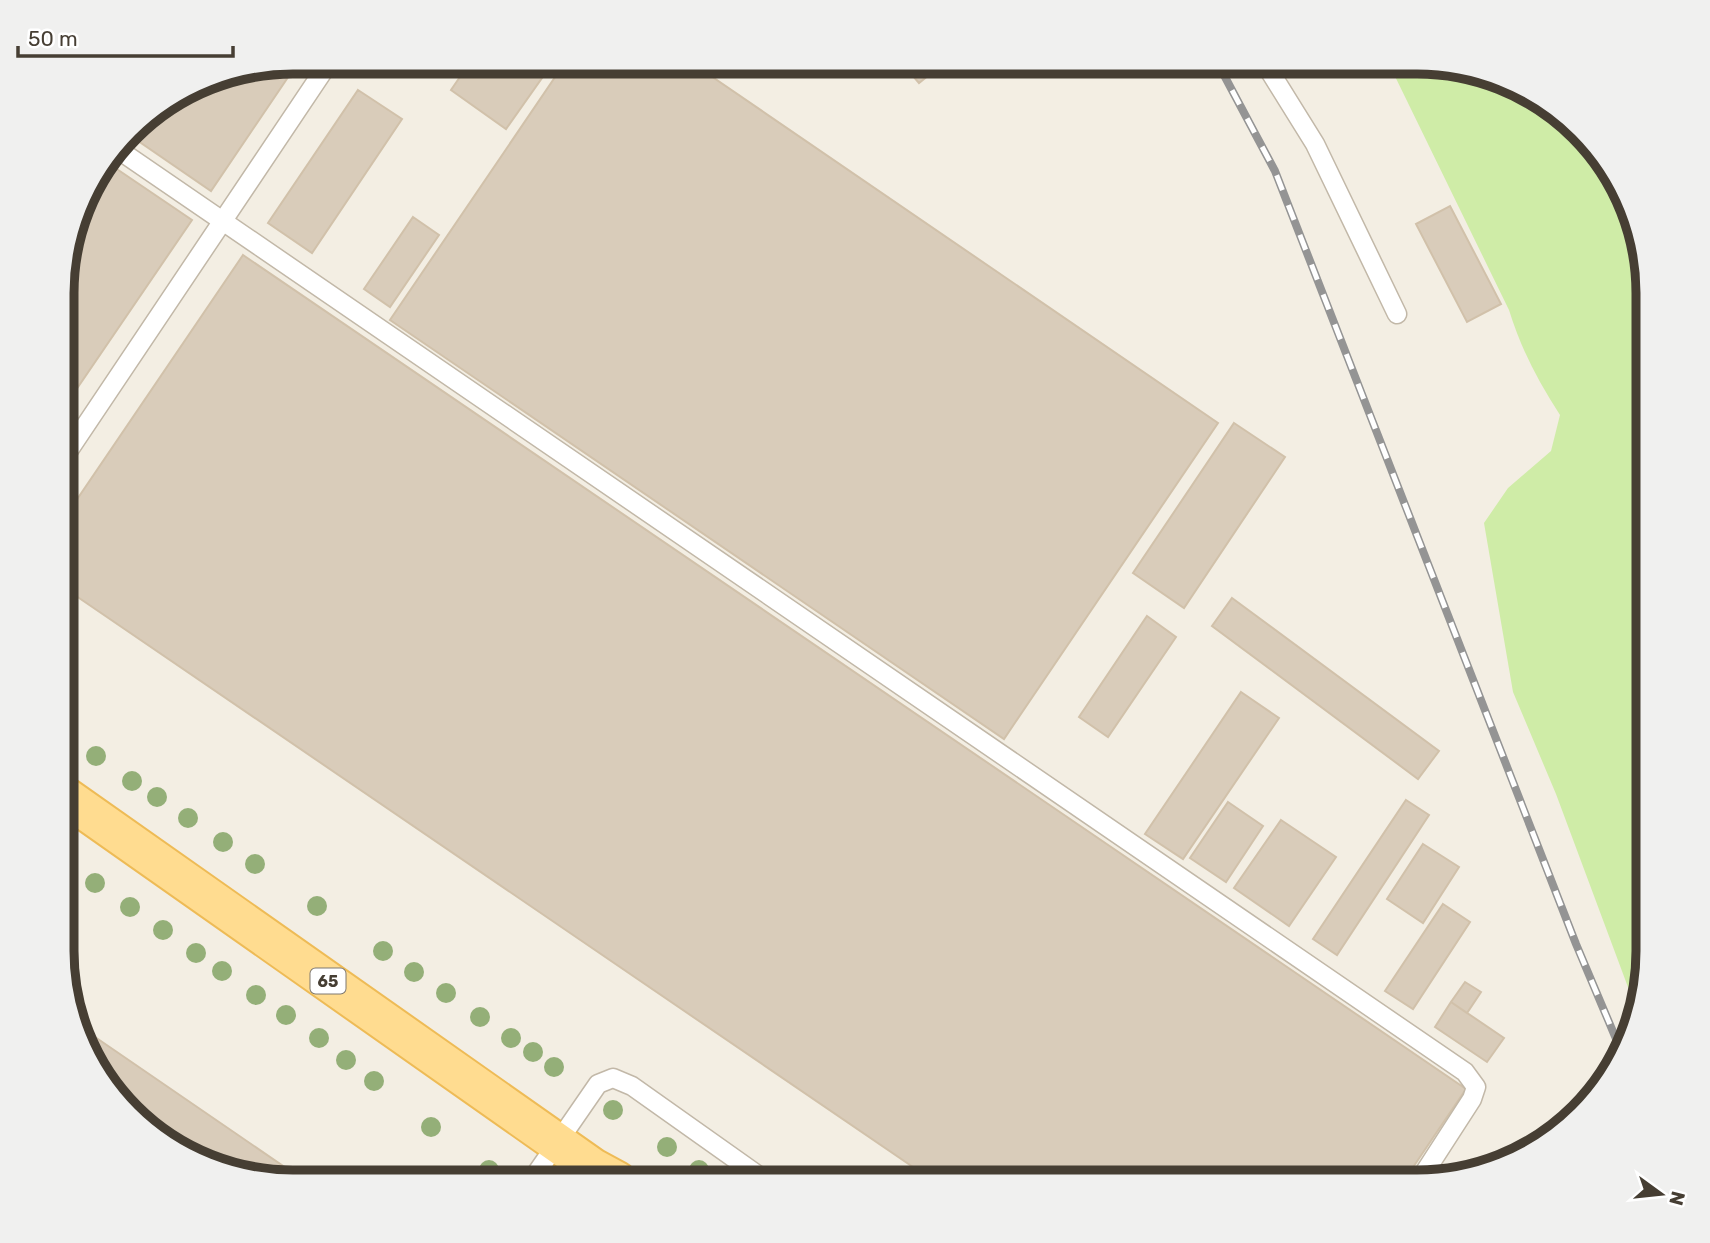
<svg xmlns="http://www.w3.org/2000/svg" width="1710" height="1243" viewBox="0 0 1710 1243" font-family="Rubik,sans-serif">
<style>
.green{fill:#cfeca7}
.building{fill:#d9ccba;stroke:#d1c1aa;stroke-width:2}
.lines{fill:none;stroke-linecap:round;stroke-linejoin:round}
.lane-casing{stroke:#c2b8a8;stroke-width:21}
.primary-casing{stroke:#eebb56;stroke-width:42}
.lane{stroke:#fff;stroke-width:18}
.primary{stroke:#ffdc90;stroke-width:38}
.rail-casing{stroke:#949494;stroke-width:8}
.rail{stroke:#fff;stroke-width:5;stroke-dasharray:16;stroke-linecap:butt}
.tree{fill:#94af78}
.labels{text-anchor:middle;stroke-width:5;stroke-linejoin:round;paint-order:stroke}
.shield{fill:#fff;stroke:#7e7870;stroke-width:2}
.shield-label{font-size:16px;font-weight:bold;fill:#463e33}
.rim{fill:none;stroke:#463e33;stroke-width:9}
</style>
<rect width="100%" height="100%" fill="#f3eee3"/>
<path class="green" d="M1388 62H1432L1505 79 1559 109 1625 190 1648 278V965L1638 1014 1556 794 1513 692 1484 523 1508 488 1551 451 1560 415C1538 381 1521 349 1509 310Z"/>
<path class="building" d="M293 61H299L211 191 128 134 140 118 218 74Z
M471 61H554L506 129 451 90Z
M566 61H689L1218 423 1004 739 390 320Z
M901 62H945L919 83Z
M358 90 402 119 312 253 268 223Z
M105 161 192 220 63 409V262L92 177Z
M1450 206 1501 304 1467 322 1416 224Z
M413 217 439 235 390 307 364 289Z
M243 255 1466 1089 1403 1182H935L63 587V520Z
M1234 423 1285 457 1184 608 1133 573Z
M1232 598 1439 751 1418 779 1212 626Z
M1147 616 1176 637 1108 737 1079 717Z
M1241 692 1279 718 1183 859 1145 834Z
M1406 800 1429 815 1337 955 1313 939Z
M1228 802 1263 826 1226 882 1190 858Z
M1281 820 1336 857 1289 926 1234 888Z
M1423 844 1459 867 1423 923 1387 899Z
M1443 904 1470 922 1413 1009 1385 991Z
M1465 982 1481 992 1467 1013 1451 1002Z
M1451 1002 1504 1038 1487 1062 1435 1027Z
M79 1026 305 1181H278L218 1169 151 1134 92 1066Z"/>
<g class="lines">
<defs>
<path id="lane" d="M1264 62 1315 144 1397 314
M116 148 1465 1072 1476 1087 1472 1099 1419 1181
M63 459 330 61
M531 1181 598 1084 613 1078 632 1086 766 1181"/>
<path id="primary" d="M63 795 593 1168 617 1181"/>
</defs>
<use href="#lane" class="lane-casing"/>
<use href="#primary" class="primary-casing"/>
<use href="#lane" class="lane"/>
<use href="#primary" class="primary"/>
<defs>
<path id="rail" d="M1217 62 1275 171 1576 944 1622 1053"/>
</defs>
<use href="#rail" class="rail-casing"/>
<use href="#rail" class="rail"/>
</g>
<g class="tree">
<circle cx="96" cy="756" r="10"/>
<circle cx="132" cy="781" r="10"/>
<circle cx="157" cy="797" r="10"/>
<circle cx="188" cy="818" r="10"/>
<circle cx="223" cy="842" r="10"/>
<circle cx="255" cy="864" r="10"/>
<circle cx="95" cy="883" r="10"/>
<circle cx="317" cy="906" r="10"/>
<circle cx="130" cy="907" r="10"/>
<circle cx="163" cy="930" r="10"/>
<circle cx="383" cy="951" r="10"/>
<circle cx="196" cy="953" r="10"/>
<circle cx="222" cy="971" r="10"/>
<circle cx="414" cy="972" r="10"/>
<circle cx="446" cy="993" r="10"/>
<circle cx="256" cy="995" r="10"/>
<circle cx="286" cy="1015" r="10"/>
<circle cx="480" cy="1017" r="10"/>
<circle cx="319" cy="1038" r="10"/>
<circle cx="511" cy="1038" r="10"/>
<circle cx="533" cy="1052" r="10"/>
<circle cx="346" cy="1060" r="10"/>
<circle cx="554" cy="1067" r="10"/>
<circle cx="374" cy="1081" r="10"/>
<circle cx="613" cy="1110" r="10"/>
<circle cx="431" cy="1127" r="10"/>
<circle cx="667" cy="1147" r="10"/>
<circle cx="489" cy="1170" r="10"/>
<circle cx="699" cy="1170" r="10"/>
</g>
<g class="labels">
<rect class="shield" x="310.5" y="968.5" width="35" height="25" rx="5"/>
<g class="shield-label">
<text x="328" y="987">65</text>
</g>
</g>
<path d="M0 0H1710V1243H0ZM293 74H1417A219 219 0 0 1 1636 293V951A219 219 0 0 1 1417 1170H293A219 219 0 0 1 74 951V293A219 219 0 0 1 293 74Z" fill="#f0f0ef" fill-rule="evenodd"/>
<path class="rim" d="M293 74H1417A219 219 0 0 1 1636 293V951A219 219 0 0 1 1417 1170H293A219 219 0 0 1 74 951V293A219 219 0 0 1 293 74Z"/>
<g transform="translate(1661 1194) rotate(105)" stroke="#ffffff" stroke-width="5" paint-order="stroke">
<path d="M0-5L12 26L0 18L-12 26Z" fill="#463e33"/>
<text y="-10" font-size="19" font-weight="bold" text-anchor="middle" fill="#463e33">N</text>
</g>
<path d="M18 46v10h215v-10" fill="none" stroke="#463e33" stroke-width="3.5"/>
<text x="28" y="46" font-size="21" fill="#463e33" stroke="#ffffff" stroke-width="5" paint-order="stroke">50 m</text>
</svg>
